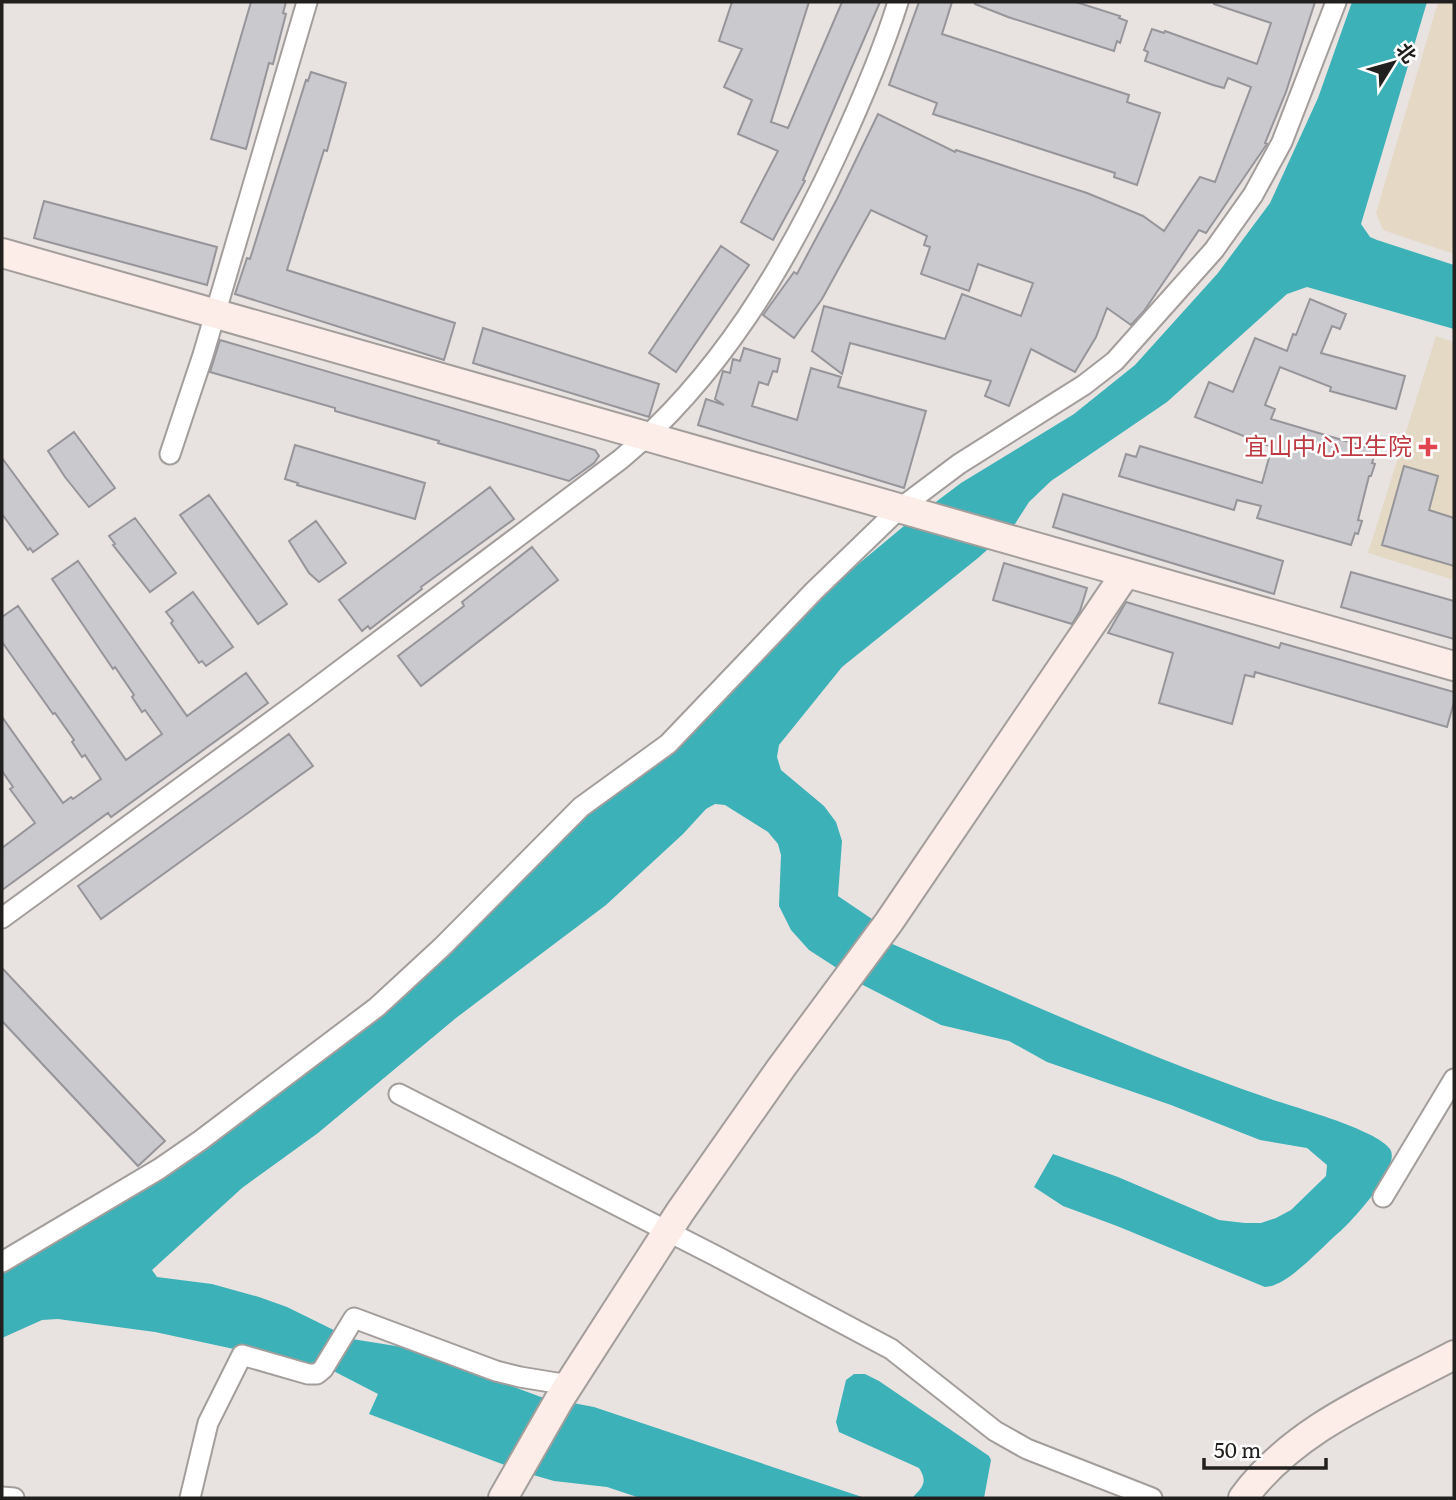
<svg xmlns="http://www.w3.org/2000/svg" width="1456" height="1500" viewBox="0 0 1456 1500" font-family="Literata,'Noto Sans SC',serif">
<style>
.education{fill:#e5d8c5}
.medical{fill:#e4d9c4}
.water{fill:#3cb1b8}
.building{fill:#c9c9ce;stroke:#96959a;stroke-width:2}
.lines{fill:none;stroke-linecap:round;stroke-linejoin:round}
.street-casing{stroke:#a39e9c;stroke-width:23}
.secondary-casing{stroke:#a39e9c;stroke-width:32}
.street{stroke:#fff;stroke-width:19}
.secondary{stroke:#fcede8;stroke-width:28}
.health-dot{fill:#e0444e;stroke:#fff;stroke-width:2.5}
.labels{text-anchor:middle;stroke-width:5;stroke-linejoin:round;paint-order:stroke}
.health-label{font-size:24px;fill:#be3a42;stroke:#fff;text-anchor:end}
</style>
<rect width="100%" height="100%" fill="#e8e3e0"/>
<path class="education" d="M1438 2H1454V254L1383 230 1376 213Z"/>
<path class="medical" d="M1436 336 1454 342V580L1368 553Z"/>
<path class="water" d="M1352 2H1427L1361 224 1370 237 1377 240 1454 265V329L1307 287 1287 294 1167 402 1051 481 1029 502 1013 527 978 558 842 667 779 745 777 757 781 770 824 806 836 822 842 841 838 896 872 919 867 928 890 943C1015 997 1139 1054 1268 1098 1293 1107 1376 1129 1390 1149 1402 1167 1350 1224 1336 1235 1319 1250 1286 1287 1265 1287L1117 1226 1063 1206 1034 1187 1053 1154 1118 1177 1219 1220 1245 1223H1261L1276 1218 1291 1210 1326 1176 1327 1165 1307 1148 1260 1140 1171 1105 1047 1062 1009 1041 941 1025 863 985 809 950 791 930 779 906 781 855 778 844 768 832 725 805 715 804 706 809 683 834 606 905 456 1018 318 1133 242 1188 152 1270 157 1277 212 1284 259 1297 287 1307 352 1339 402 1347 436 1358 541 1397 594 1407 865 1498H640L607 1487 554 1481 523 1472 369 1414 378 1394 316 1362 312 1366 155 1332 58 1319 42 1320 2 1338V1269L196 1153 729 688 832 586 904 526 961 483 1074 414 1135 365 1218 273 1270 203 1318 98Z
M854 1374H865L879 1381 989 1456 991 1460 984 1498H912C923 1487 928 1482 919 1468L839 1432 836 1422 846 1380Z"/>
<path class="building" d="M251 2H286L283 13 286 14 273 64 269 63 246 149 211 139Z
M732 2H809L771 122 788 128 842 2H880L803 180 805 181 773 240 741 222 778 151 738 134 752 100 724 87 742 49 719 41Z
M919 2H952L942 34 1129 95 1127 102 1160 113 1137 185 1114 177 1115 173 933 114 937 103 889 85Z
M975 2H1076L1120 16 1119 18 1127 21 1120 43 1117 41 1114 51 1008 17 975 4Z
M1214 2H1315L1286 92 1265 143 1267 144 1206 233 1199 230 1144 311 1131 325 1107 308 1096 337 1075 372 1031 349 1009 406 985 396 991 381 850 343 842 374 812 351 824 306 945 339 962 294 1021 316 1033 283 978 264 969 291 921 274 930 247 924 245 927 236 871 210 822 299 794 338 763 315 794 272 797 274 837 199 878 114 955 152 956 150 1087 193 1143 216 1164 231 1200 177 1215 182 1251 87 1228 78 1224 88 1213 85 1145 61 1148 52 1144 50 1152 29 1164 33 1165 31 1257 64 1271 23 1214 4Z
M311 72 346 83 327 151 324 150 287 270 455 323 444 360 235 294 247 258 250 259 306 80 308 81Z
M44 201 217 247 207 285 34 238Z
M721 246 749 265 676 372 649 353Z
M1310 299 1346 314 1340 329 1332 326 1321 353 1405 376 1396 409 1330 391 1331 387 1280 367 1265 405 1275 409 1271 419 1376 450 1372 463 1375 464 1371 476H1369L1358 520 1362 521 1358 534 1355 533 1351 545 1257 518 1261 506 1237 500 1234 510 1119 476 1126 454 1136 457 1140 446 1262 483 1272 447 1195 417 1209 382 1233 392 1255 338 1287 351 1293 334 1296 335Z
M483 328 659 384 649 417 473 363Z
M220 340 595 450 599 456 594 463 569 481 438 443 439 441 335 411V408L210 372Z
M744 348 780 359 777 372 773 371 768 385 759 382 752 406 797 420 811 368 841 377 838 387 926 411 904 488 698 425 706 399 724 405 715 399 723 371 730 373 733 359 740 361Z
M74 432 115 488 89 507 65 477 48 451Z
M295 445 425 483 415 519 297 485 298 483 285 479Z
M2 458 58 534 33 552 30 548 28 550 2 514Z
M1404 466 1438 476 1429 510 1454 518V566L1382 545Z
M490 487 514 519 421 587 422 589 370 629 368 626 362 631 339 600Z
M1063 494 1283 561 1274 594 1053 527Z
M209 495 287 604 258 624 180 515Z
M135 518 176 573 150 592 113 545 115 544 109 536Z
M316 521 346 563 319 582 309 573 289 541Z
M532 547 558 580 421 686 398 656 464 606 462 602Z
M78 561 187 716 246 673 268 703 111 817 108 813 2 890V848L35 823 10 789 13 787 2 771V717L63 803 71 797 73 799 101 779 85 755 82 757 72 742 74 740 55 713 53 714 2 642V617L18 606 126 760 162 734 145 710 142 712 132 697 134 695 115 667 113 669 52 579Z
M1004 563 1087 588 1080 611 1072 624 993 600Z
M1351 572 1454 601V639L1341 607Z
M193 592 233 647 206 666 202 661 199 663 171 623 173 621 166 612Z
M1126 602 1279 648 1281 643 1454 692V702L1447 727 1255 672 1254 677 1245 675 1232 724 1159 703 1173 653 1108 633Z
M289 734 313 766 101 919 78 886Z
M2 968 165 1141 138 1166 2 1021Z"/>
<g class="lines">
<defs>
<path id="street" d="M170 454 203 355 307 2
M2 918 306 696 621 459C719 377 784 268 837 154 860 104 882 54 898 2
M399 1094 716 1256 891 1349 995 1431 1027 1449 1152 1498
M1383 1197 1454 1079
M2 1262 159 1169 201 1140 377 1007 442 947 581 807 668 744 814 591 899 509 959 464 1084 385 1115 361 1214 250 1253 195 1282 142 1336 2
M2 1497 14 1498
M190 1498 208 1423 242 1355 308 1374H317L323 1369 354 1318 496 1371 520 1377 569 1385"/>
<path id="secondary" d="M2 253 1454 666
M503 1498 559 1400 680 1212 781 1068 889 922 1126 573
M1243 1498C1294 1428 1379 1395 1454 1355"/>
</defs>
<use href="#street" class="street-casing"/>
<use href="#secondary" class="secondary-casing"/>
<use href="#street" class="street"/>
<use href="#secondary" class="secondary"/>
</g>
<path class="health-dot" d="M1424.5 436.5h7v7h7v7h-7v7h-7v-7h-7v-7h7z"/>
<g class="labels">
<g class="health-label">
<text x="1412" y="455">宜山中心卫生院</text>
</g>
</g>
<rect width="1456" height="1500" fill="none" stroke="#22201f" stroke-width="7"/>
<g transform="translate(1393 63) rotate(53)" stroke="#ffffff" stroke-width="5" paint-order="stroke">
<path d="M0-5L12 26L0 18L-12 26Z" fill="#22201f"/>
<text y="-10" font-size="19" font-weight="bold" text-anchor="middle" fill="#22201f">北</text>
</g>
<path d="M1204 1458v10h122v-10" fill="none" stroke="#22201f" stroke-width="3.5"/>
<text x="1214" y="1458" font-size="21" fill="#22201f" stroke="#ffffff" stroke-width="5" paint-order="stroke">50 m</text>
</svg>
